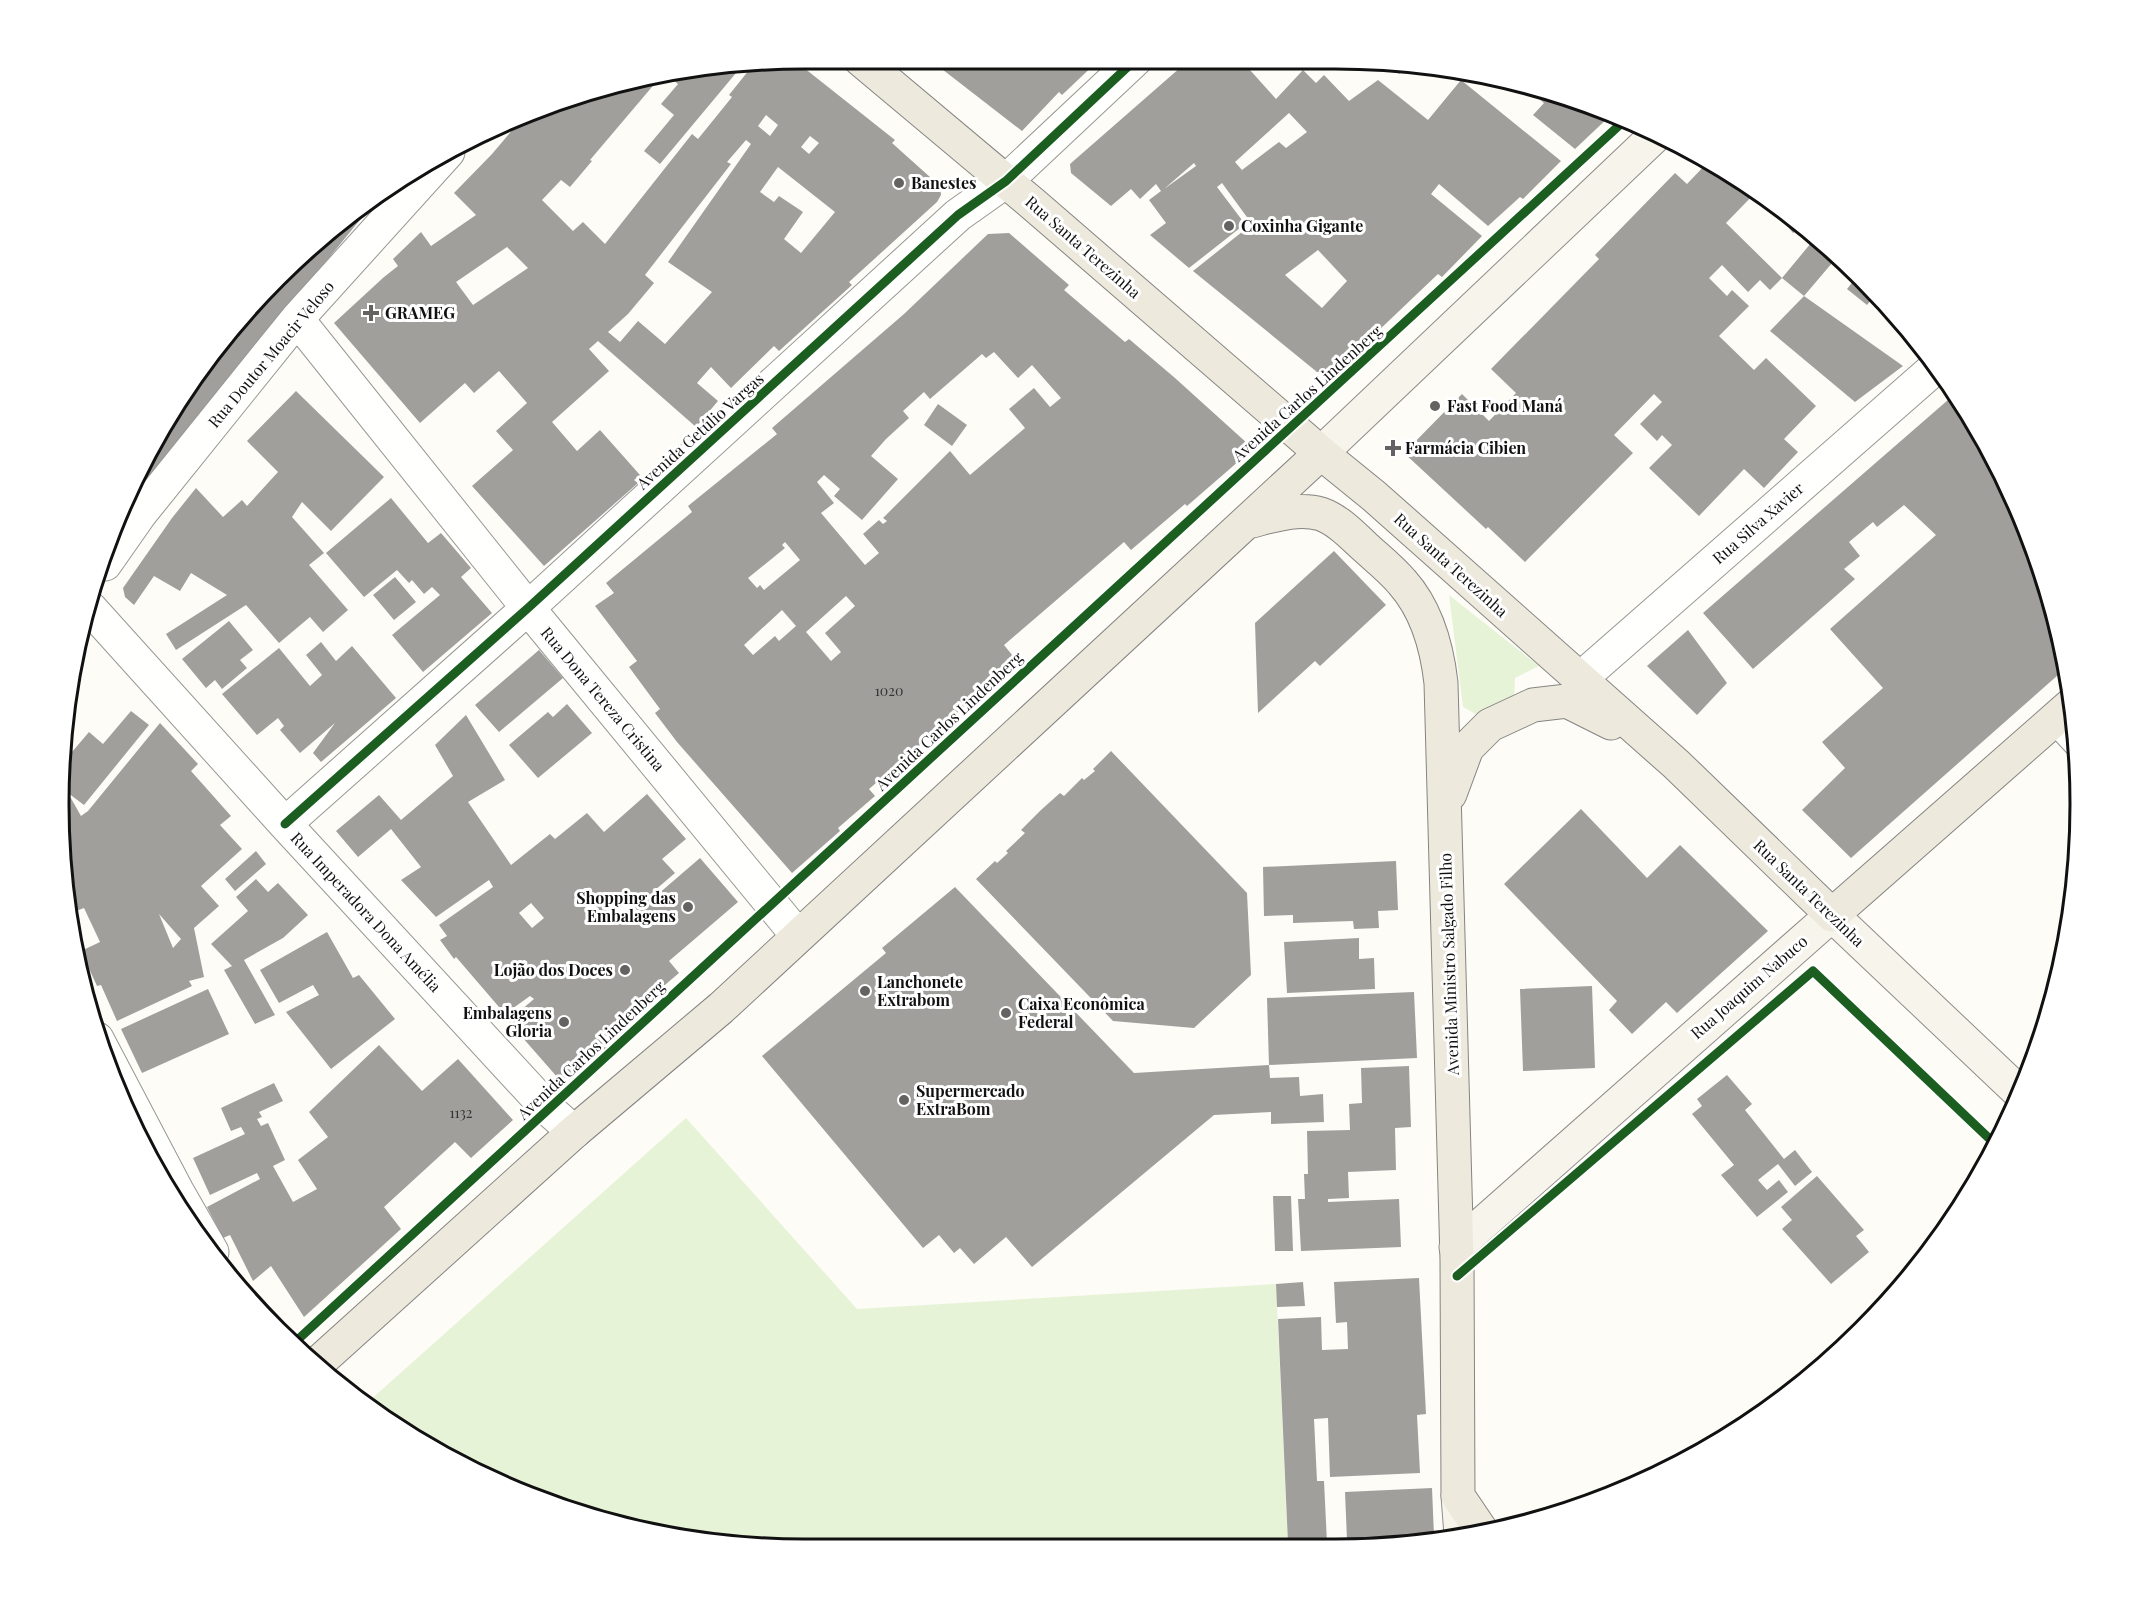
<svg xmlns="http://www.w3.org/2000/svg" width="2139" height="1608" viewBox="0 0 2139 1608" font-family="'Playfair Display',serif">
<style>
.green{fill:#e7f3d7}
.building{fill:#a19f9c;fill-rule:evenodd}
.lines{fill:none;stroke-linecap:round;stroke-linejoin:round}
.service-casing{stroke:#979795;stroke-width:20}
.minor-casing{stroke:#979795;stroke-width:35}
.secondary-casing{stroke:#8e8d8b;stroke-width:35}
.primary-casing{stroke:#858482;stroke-width:35}
.service{stroke:#fffffe;stroke-width:18}
.minor{stroke:#fffffe;stroke-width:33}
.secondary{stroke:#f6f4eb;stroke-width:33}
.primary{stroke:#ede9dc;stroke-width:33}
.cycleway-casing{stroke:#fff;stroke-width:13}
.cycleway{stroke:#1b5e20;stroke-width:9}
.poi-dot{fill:#646362;stroke:#fff;stroke-width:2}
.labels{text-anchor:middle;stroke-width:6;stroke-linejoin:round;paint-order:stroke}
.number-label{font-size:14px;fill:#353434}
.poi-label{font-size:16px;font-weight:bold;fill:#111;stroke:#fff;text-anchor:start}
.street-label{font-size:16px;fill:#111;stroke:#fff}
.rim{fill:none;stroke:#111;stroke-width:3}
</style>
<rect width="100%" height="100%" fill="#fdfcf7"/>
<path class="green" d="M1449 595 1539 666 1515 678 1514 702 1481 717 1463 707Z
M686 1118 857 1309 1276 1284 1288 1543H707L564 1510 431 1449 368 1402Z"/>
<path class="building" d="M929 59H1100L1062 95 1059 92 1022 131Z
M794 60 895 140 892 143 940 186 941 195 937 202 849 282 852 285 779 351 774 346 731 388 711 367 697 383 718 401 696 427 598 341 589 349 609 371 552 422 577 451 600 430 640 475 634 480 638 483 544 566 472 486 513 450 496 431 527 403 499 371 474 393 465 383 420 423 334 323 384 277 398 266 393 259 421 232 431 246 476 215 454 193 492 154 519 122 537 115 541 118 547 110 611 84 654 78 657 81 590 160 592 161 570 187 561 180 542 200 573 231 583 222 605 244 692 134 698 139 732 97 729 95 753 65ZM766 115 778 125 770 136 758 126ZM810 136 819 143 809 154 801 147ZM746 140 751 144 668 262 712 292 665 344 638 321 620 342 608 332 628 314 654 283 645 275 731 164 727 162ZM778 167 835 212 801 253 784 239 803 212 779 196 774 202 760 192ZM507 247 528 268 473 305 456 282Z
M1189 60H1241L1276 99 1303 70 1316 83 1324 75 1349 101 1378 80 1428 120 1461 80 1561 161 1523 199 1520 197 1488 226 1439 184 1431 194 1482 236 1442 277 1438 274 1335 372H1317L1193 271 1252 224 1222 183 1217 187 1245 224 1189 268 1150 235 1166 223 1149 200 1161 191 1156 184 1140 199 1131 189 1111 206 1071 173 1070 164ZM1289 113 1307 132 1286 148 1279 142 1242 170 1235 162ZM1194 163 1196 166 1164 189ZM1318 250 1347 281 1322 308 1285 275Z
M1388 61 1395 62 1410 65 1399 74Z
M741 67 660 164 644 151 674 115 661 104 678 84 668 76Z
M1546 91 1611 115 1575 149 1533 115 1544 103 1538 98Z
M1708 162 1756 192 1726 223 1782 278 1770 290 1760 280 1748 292 1722 265 1709 278 1727 296 1732 290 1749 306 1719 336 1754 370 1766 358 1816 406 1784 439 1798 452 1764 488 1744 469 1699 516 1649 468 1672 445 1662 435 1657 441 1640 424 1662 402 1654 394 1614 435 1633 453 1525 562 1488 527 1486 529 1404 453 1462 394 1489 421 1516 393 1491 369 1599 259 1595 255 1675 173 1687 184Z
M371 204 372 205 123 511 136 474 212 350 277 277Z
M1791 214 1803 225 1793 233 1783 221Z
M1009 233 1069 285 1064 290 1125 342 1129 339 1175 378 1248 444 1247 454 1187 506 1185 504 1131 550 1124 542 1004 645 1017 661 869 789 875 796 838 828 840 831 792 873 677 742 655 713 660 709 629 667 637 661 595 606 614 593 606 583 692 512 688 506 777 434 772 428 904 314 988 234ZM994 352 1018 378 1032 365 1061 398 1050 407 1034 388 1009 409 1025 428 970 475 950 451 883 518 887 521 883 524 879 520 863 534 879 553 865 565 821 513 834 503 817 482 824 475 840 489 834 496 862 520 898 479 871 456 886 439 909 418 903 411 924 392 930 399 982 354 986 358ZM785 542 800 560 764 590 760 585 757 588 748 578 785 548 782 545ZM846 596 855 606 825 633 841 652 831 661 806 632ZM782 610 796 626 779 641 775 636 753 655 744 645Z
M1816 237 1838 256 1804 296 1782 278Z
M1859 274 1876 294 1867 305 1847 289Z
M1804 296 1903 366 1855 402 1770 331Z
M296 391 384 477 331 531 302 502 292 517 324 553 309 565 348 610 323 632 310 617 279 643 246 605 176 650 166 634 227 595 191 573 180 591 154 576 134 605 125 597 123 588 172 518 196 488 223 517 242 500 247 506 278 472 247 441Z
M1956 393 1968 414 1962 419 1979 434 2024 518 2066 658 2067 667 1851 858 1802 810 1845 768 1822 742 1883 688 1830 629 1936 535 1904 505 1877 527 1873 522 1849 542 1860 556 1844 569 1855 579 1753 669 1703 613Z
M938 404 967 425 952 446 924 425Z
M391 498 428 543 441 533 471 568 461 577 492 613 423 672 392 635 440 595 432 587 424 594 412 580 409 583 397 570 364 597 326 553Z
M1334 551 1386 605 1320 666 1315 661 1258 713 1255 623Z
M395 577 416 602 394 620 373 595Z
M229 621 253 650 240 660 247 668 222 689 215 680 206 688 182 659Z
M1688 630 1727 683 1697 715 1647 666Z
M321 642 336 661 352 646 396 698 321 762 313 753 335 723 300 753 280 730 284 726 278 718 257 735 222 694 279 648 310 686 322 675 306 655Z
M539 650 563 678 499 732 475 705Z
M567 704 592 733 538 778 509 745 548 712 553 717Z
M131 711 149 725 84 805 68 793 81 816 88 811 160 723 198 764 191 771 231 816 220 825 242 849 201 886 219 906 194 928 204 977 189 981 192 986 117 1021 101 985 97 986 81 951 100 942 84 908 76 911 69 896 60 852 66 759 89 732 103 744ZM159 914 181 939 173 948Z
M466 715 505 780 468 802 511 865 550 834 555 839 587 813 604 832 647 794 686 839 662 859 675 873 654 891 657 895 700 858 738 902 669 961 679 973 620 1023 627 1032 573 1079 558 1078 508 1021 534 999 530 996 505 1014 456 957 454 959 440 940 447 936 439 925 493 887 489 880 436 917 401 880 421 867 391 829 358 857 336 831 379 795 401 820 453 776 435 745ZM626 898 638 911 630 918 628 915 623 919 614 908ZM531 903 544 918 532 928 519 913Z
M1111 751 1247 893 1251 975 1194 1028 1113 1021 976 879 995 861 997 863 1008 853 1006 851 1025 833 1021 830 1041 810 1060 793 1064 796 1082 778 1084 780 1095 771 1093 769Z
M1581 809 1647 878 1680 845 1768 931 1677 1013 1666 1002 1632 1034 1609 1010 1617 1001 1504 884Z
M256 851 266 864 235 891 225 879Z
M1396 861 1398 910 1378 911 1379 928 1354 929 1353 921 1293 923V915L1264 916 1263 867Z
M256 879 268 892 278 883 308 915 283 938 244 960 275 1015 255 1024 224 970 232 966 211 944 248 911 236 897Z
M955 887 1134 1073 1269 1065 1270 1078 1299 1077 1300 1096 1323 1094 1324 1122 1271 1124V1112L1214 1115 1032 1267 1006 1237 974 1264 960 1248 954 1253 939 1235 923 1248 762 1056 886 953 882 948Z
M327 932 353 978 359 975 395 1019 331 1069 286 1012 319 995 313 985 279 1003 260 970Z
M1359 938V959L1374 958 1375 989 1287 993 1284 942Z
M1592 986 1595 1068 1523 1071 1520 989Z
M208 989 229 1034 142 1073 121 1029Z
M1414 992 1417 1058 1269 1065 1267 998Z
M379 1045 422 1091 458 1059 513 1120 471 1158 455 1142 384 1207 401 1229 304 1317 271 1266 253 1281 230 1235 223 1238 207 1207 260 1179 257 1173 210 1195 193 1158 245 1134 241 1127 231 1131 221 1108 274 1083 283 1101 259 1112 262 1117 257 1119 261 1126 268 1123 285 1160 273 1166 293 1202 317 1189 298 1160 328 1137 309 1112Z
M1409 1066 1411 1127 1395 1128 1396 1170 1348 1172 1349 1198 1328 1199V1202L1399 1199 1401 1247 1301 1251 1298 1199H1305L1304 1174H1308L1307 1131 1350 1130 1349 1104 1362 1103 1361 1068Z
M1727 1075 1752 1104 1745 1110 1784 1159 1795 1150 1812 1172 1795 1186 1778 1164 1758 1180 1767 1190 1779 1180 1788 1192 1757 1217 1721 1175 1734 1165 1692 1114 1702 1106 1697 1099Z
M1817 1176 1864 1230 1856 1236 1869 1252 1831 1284 1782 1229 1792 1220 1781 1207Z
M1273 1196H1291L1293 1251H1275Z
M1419 1278 1426 1414 1417 1415 1420 1473 1330 1477 1328 1418 1314 1419 1317 1481H1324L1327 1543H1288L1278 1319 1321 1317 1322 1350 1348 1349 1347 1322 1336 1323 1334 1282Z
M1303 1282 1305 1306 1277 1307 1276 1284Z
M1432 1488 1434 1536 1347 1540 1345 1492Z"/>
<g class="lines">
<defs>
<path id="service" d="M2051 722 2075 748"/>
<path id="minor" d="M297 319 528 608 798 936
M105 564 140 514 297 319 448 152
M90 608 285 824 548 1109 574 1132
M1579 680 1936 367
M285 824 528 608 958 215 1006 181 1136 59
M97 1039 177 1191 212 1252"/>
<path id="secondary" d="M1321 453 1658 133
M1456 1247 1832 915 2021 1094
M1458 1496 1461 1535"/>
<path id="primary" d="M860 59 1033 204 1321 453 1374 496 1676 764 1832 915 2071 705
M1248 522C1272 516 1297 507 1321 514 1338 520 1352 535 1365 547 1377 558 1391 569 1402 582 1427 610 1437 647 1441 683L1457 1260 1458 1496 1481 1530
M1450 794 1467 748 1490 725 1533 705 1567 701 1611 723
M318 1363 574 1132 721 1008 1321 453"/>
</defs>
<use href="#service" class="service-casing"/>
<use href="#minor" class="minor-casing"/>
<use href="#secondary" class="secondary-casing"/>
<use href="#primary" class="primary-casing"/>
<use href="#service" class="service"/>
<use href="#minor" class="minor"/>
<use href="#secondary" class="secondary"/>
<use href="#primary" class="primary"/>
<defs>
<path id="cycleway" d="M285 824 528 608 958 215 1006 181 1136 59
M1457 1276 1813 971 1995 1144
M293 1344 1625 120"/>
</defs>
<use href="#cycleway" class="cycleway-casing"/>
<use href="#cycleway" class="cycleway"/>
</g>
<g class="poi-dot">
<circle cx="899" cy="183" r="6"/>
<circle cx="1229" cy="226" r="6"/>
<path d="M368 304h6v6h6v6h-6v6h-6v-6h-6v-6h6z"/>
<circle cx="1435" cy="406" r="6"/>
<path d="M1390 439h6v6h6v6h-6v6h-6v-6h-6v-6h6z"/>
<circle cx="688" cy="907" r="6"/>
<circle cx="625" cy="970" r="6"/>
<circle cx="865" cy="991" r="6"/>
<circle cx="1006" cy="1013" r="6"/>
<circle cx="564" cy="1022" r="6"/>
<circle cx="904" cy="1100" r="6"/>
</g>
<g class="labels">
<g class="number-label">
<text x="889" y="696">1020</text>
<text x="461" y="1118">1132</text>
</g>
<g class="poi-label">
<text x="911" y="189">Banestes</text>
<text x="1241" y="232">Coxinha Gigante</text>
<text x="385" y="319">GRAMEG</text>
<text x="1447" y="412">Fast Food Maná</text>
<text x="1405" y="454">Farmácia Cibien</text>
<text x="676" y="904" text-anchor="end">Shopping das<tspan x="676" dy="18">Embalagens</tspan></text>
<text x="613" y="976" text-anchor="end">Lojão dos Doces</text>
<text x="877" y="988">Lanchonete<tspan x="877" dy="18">Extrabom</tspan></text>
<text x="1018" y="1010">Caixa Econômica<tspan x="1018" dy="18">Federal</tspan></text>
<text x="552" y="1019" text-anchor="end">Embalagens<tspan x="552" dy="18">Gloria</tspan></text>
<text x="916" y="1097">Supermercado<tspan x="916" dy="18">ExtraBom</tspan></text>
</g>
<g class="street-label">
<text transform="translate(1083 247) rotate(41)" y="6">Rua Santa Terezinha</text>
<text transform="translate(271 354) rotate(-50)" y="6">Rua Doutor Moacir Veloso</text>
<text transform="translate(1307 393) rotate(-42)" y="6">Avenida Carlos Lindenberg</text>
<text transform="translate(700 431) rotate(-42)" y="6">Avenida Getúlio Vargas</text>
<text transform="translate(1758 523) rotate(-41)" y="6">Rua Silva Xavier</text>
<text transform="translate(1451 565) rotate(42)" y="6">Rua Santa Terezinha</text>
<text transform="translate(603 699) rotate(50)" y="6">Rua Dona Tereza Cristina</text>
<text transform="translate(949 721) rotate(-43)" y="6">Avenida Carlos Lindenberg</text>
<text transform="translate(1809 893) rotate(44)" y="6">Rua Santa Terezinha</text>
<text transform="translate(366 912) rotate(47)" y="6">Rua Imperadora Dona Amélia</text>
<text transform="translate(1449 964) rotate(-92)" y="6">Avenida Ministro Salgado Filho</text>
<text transform="translate(1749 987) rotate(-41)" y="6">Rua Joaquim Nabuco</text>
<text transform="translate(591 1050) rotate(-43)" y="6">Avenida Carlos Lindenberg</text>
</g>
</g>
<path d="M0 0H2139V1608H0ZM804 69H1335A735 735 0 0 1 2070 804V804A735 735 0 0 1 1335 1539H804A735 735 0 0 1 69 804V804A735 735 0 0 1 804 69Z" fill="#fff" fill-rule="evenodd"/>
<path class="rim" d="M804 69H1335A735 735 0 0 1 2070 804V804A735 735 0 0 1 1335 1539H804A735 735 0 0 1 69 804V804A735 735 0 0 1 804 69Z"/>
</svg>
